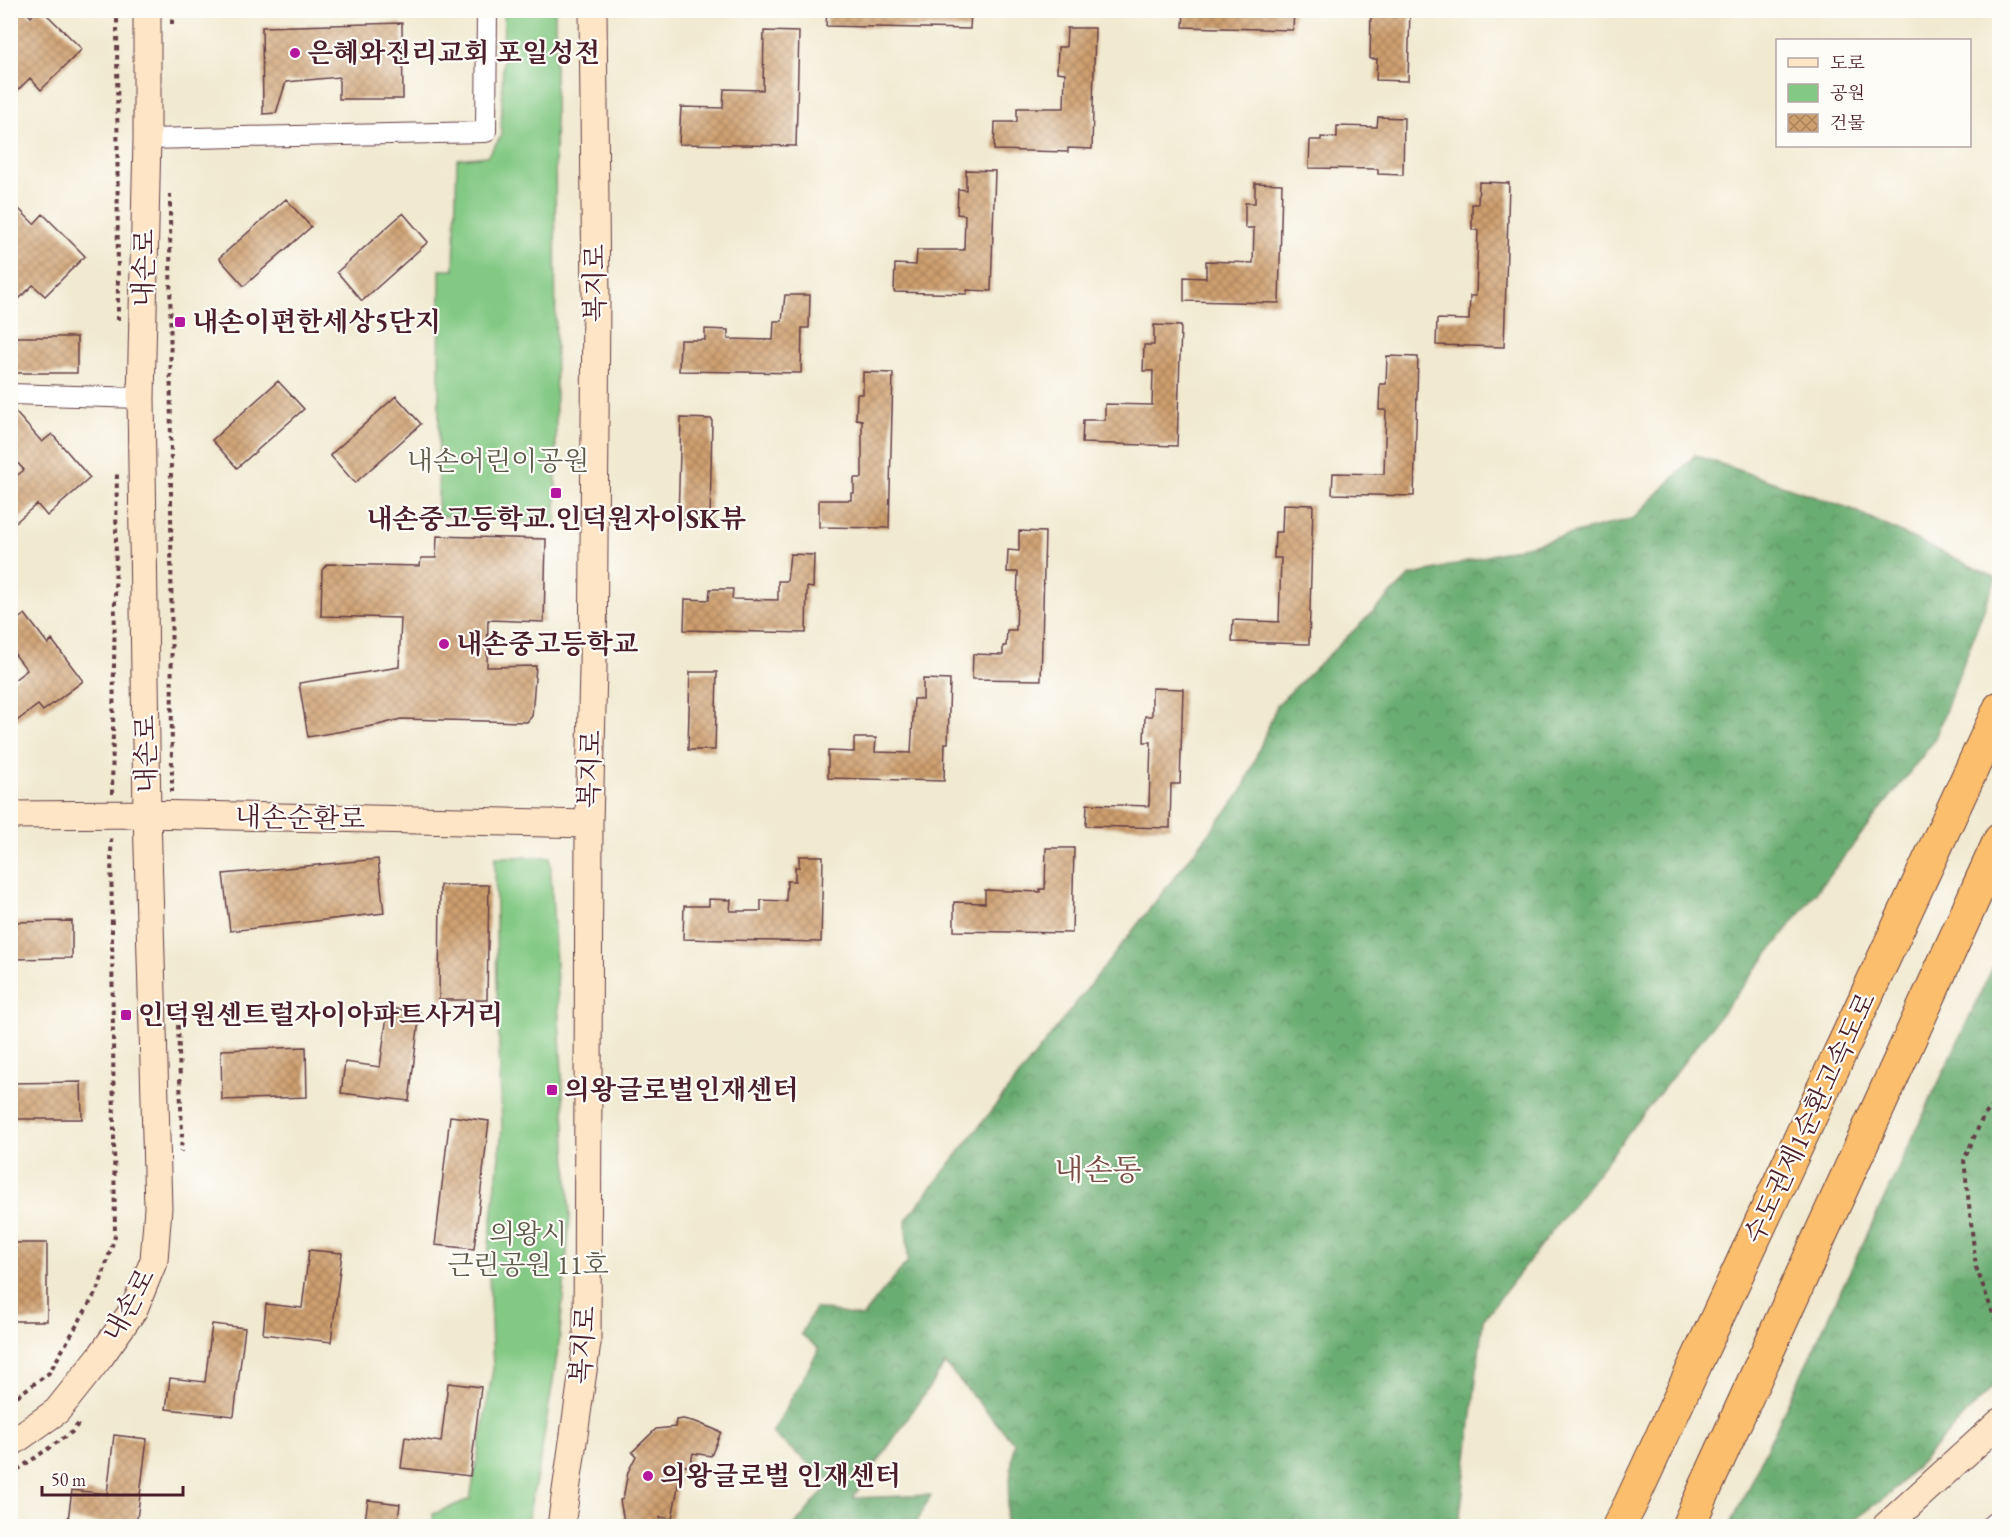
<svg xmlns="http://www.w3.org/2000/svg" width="2010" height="1537" viewBox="0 0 2010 1537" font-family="'EB Garamond','Noto Serif KR',serif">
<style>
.forest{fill:url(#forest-crowns);stroke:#5a664e;stroke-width:1.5}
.green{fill:#83c984;stroke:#667458;stroke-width:1.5}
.building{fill:url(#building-cross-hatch)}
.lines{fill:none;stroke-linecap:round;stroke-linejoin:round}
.lane-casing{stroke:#633d44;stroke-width:11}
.street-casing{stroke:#633d44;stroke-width:22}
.secondary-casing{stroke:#633d44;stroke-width:29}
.highway-casing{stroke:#633d44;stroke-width:35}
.path{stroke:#633d44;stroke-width:4;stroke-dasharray:4.5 4.5;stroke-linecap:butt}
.lane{stroke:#fff;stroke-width:9}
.street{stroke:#fff;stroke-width:20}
.secondary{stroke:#fde5c5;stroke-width:27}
.highway{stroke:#fabe6d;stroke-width:33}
.poi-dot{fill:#b5179e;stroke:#fdfcf7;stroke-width:2}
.labels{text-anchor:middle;stroke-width:4.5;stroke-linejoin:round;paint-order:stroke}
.poi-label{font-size:27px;font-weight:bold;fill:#4a1f2b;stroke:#fdfcf7;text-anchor:start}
.street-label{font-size:27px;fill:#4a1f2b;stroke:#fdfcf7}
.park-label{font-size:27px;fill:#5e5a4a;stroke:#fdfcf7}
.quarter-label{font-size:30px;fill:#784c42;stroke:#fdfcf7}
</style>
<defs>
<pattern id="forest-crowns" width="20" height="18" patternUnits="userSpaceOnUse" patternTransform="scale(1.5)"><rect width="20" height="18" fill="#6aad72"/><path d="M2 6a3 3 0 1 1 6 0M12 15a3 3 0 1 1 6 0" fill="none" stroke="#598c5e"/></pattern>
<pattern id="building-cross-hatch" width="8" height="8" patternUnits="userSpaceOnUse" patternTransform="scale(1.5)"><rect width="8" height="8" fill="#ce9f6e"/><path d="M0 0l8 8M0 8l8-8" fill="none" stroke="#a9815b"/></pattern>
</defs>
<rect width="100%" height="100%" fill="#fdfcf7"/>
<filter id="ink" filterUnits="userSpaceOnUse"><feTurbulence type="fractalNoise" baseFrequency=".0167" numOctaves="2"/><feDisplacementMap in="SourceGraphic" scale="12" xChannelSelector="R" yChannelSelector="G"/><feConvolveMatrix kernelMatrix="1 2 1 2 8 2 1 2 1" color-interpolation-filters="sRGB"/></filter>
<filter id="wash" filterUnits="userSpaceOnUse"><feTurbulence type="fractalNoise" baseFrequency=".008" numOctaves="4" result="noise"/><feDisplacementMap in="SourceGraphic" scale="24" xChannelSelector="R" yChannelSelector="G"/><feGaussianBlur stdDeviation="1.35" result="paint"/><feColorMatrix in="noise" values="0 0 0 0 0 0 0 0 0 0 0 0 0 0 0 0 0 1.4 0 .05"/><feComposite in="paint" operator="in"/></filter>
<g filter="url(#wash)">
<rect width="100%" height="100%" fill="#f1e9d0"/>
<path class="forest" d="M1695 455 1851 509 1996 578 1934 741 1483 1320 1459 1526H1005L1014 1443 945 1364 853 1498 931 1495 915 1526H794L831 1482 772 1433 819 1349 801 1334 815 1308 862 1317 908 1261 906 1220 1242 791 1277 705 1410 576 1634 518Z
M1999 954V1380L1890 1494 1846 1526H1730Z"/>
<path class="green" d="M504 11H555L556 524 438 516 440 270H454L457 159 487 156 501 137Z
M495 857H550L570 1217 559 1344 539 1466 526 1526H434L433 1514 470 1499 493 1369 488 1254 502 1129 497 993Z"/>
<g id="blocks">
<path class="building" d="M10 10H24L31 17 37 10H42L82 49 41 90 30 78 10 98Z
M827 10H971L970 29 826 26Z
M1184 10H1294L1293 30 1183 27Z
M1379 10H1410L1408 81 1376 80 1377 59H1370L1371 14H1379Z
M402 23 403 99H339V77L286 82 276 113 263 114 262 27Z
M1067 28H1095L1092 149 1068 148V152L994 150 995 122H1017V108H1064L1065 73 1057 72 1058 47H1066Z
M764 31 799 32 796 146 679 144 681 107 723 108 724 89 763 90Z
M1378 117 1404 118 1403 175 1378 174V169L1309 168 1310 140H1321V137L1337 138V126L1377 127Z
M966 170 995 171 991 291 967 290V294L894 292 895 264 916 265 917 250H964L965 215 957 214 958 189 966 190Z
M1479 182 1509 183 1504 347 1436 345 1437 319 1469 320 1470 296H1476L1478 230H1472V204H1478Z
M1255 183 1282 184 1279 303 1184 301V277L1206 278V261L1253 263 1254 228H1245V203H1255Z
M286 199 311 227 244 286 219 258Z
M10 200 34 224 43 214 85 256 45 296 33 285 10 308V259L17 252 10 245Z
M403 213 428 242 362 301 337 272Z
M785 295H810L809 328H802L801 373 679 371 680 340H705V329L728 330V339L773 340 774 321H782Z
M1154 325 1181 326 1177 446 1082 443 1083 420H1105V404L1152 405 1153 371H1143L1144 345H1154Z
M10 337H77V373H10Z
M1387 356 1418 357 1414 496 1332 494 1333 473 1384 474 1386 410H1379L1380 384H1386Z
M863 372 893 373 889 528 819 527V500H851V493H854V478H862V420L856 419 857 394H863Z
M278 381 304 409 237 468 212 440Z
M396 396 421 424 355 483 330 455Z
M10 406 42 442 52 434 90 478 47 516 37 504 10 527V481L24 470 10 455Z
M681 418 712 419 710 521 678 520Z
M1283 504 1313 505 1309 644 1232 642 1233 620 1279 622 1281 558H1274L1275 532H1282Z
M1019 531 1045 532 1041 680 972 679 973 654 1003 655V646H1006L1007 630H1016L1018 572H1007L1008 550 1019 551Z
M437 536 546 539 544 622 488 620 487 667 536 666 532 716 527 722 401 719 378 725 308 737 299 683 399 667 401 618 321 616 322 570 327 564 420 566 421 558H436Z
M790 554 814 555 813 588 807 587 806 633 684 630 685 599 709 600 710 589H733L732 599 778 600V581H787Z
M25 614 48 644 52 640 83 681 43 711 38 705 10 726V683L27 670 10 648V625Z
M690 672H717L715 750H688Z
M923 679 950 680 948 743H945L944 781 828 778V751L854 752V738H876L875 752 911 753 914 699H923Z
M1152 688 1183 689 1180 784H1171L1170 828 1086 826 1087 804 1149 806 1151 742H1144L1145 716H1152Z
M1046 848H1074L1072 933 954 931V902L985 903V890L1040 892V889H1045Z
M799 856H823L821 942 683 939 684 906H709V899L731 900 730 911H761V900L786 901 787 881H795V867H799Z
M378 859 384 913 230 931 223 874Z
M440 885H489L487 1000H439Z
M72 921V958L10 959V922Z
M388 1008 420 1012 409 1101 341 1093 345 1062 380 1067Z
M306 1047 307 1097 222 1100 221 1050Z
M81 1082 82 1119H10V1083Z
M450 1116 489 1121 474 1249 435 1245Z
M10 1243H47V1321H10Z
M309 1250 342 1253 331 1342 263 1334 266 1304 302 1308Z
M212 1324 245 1328 234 1416 166 1409 170 1378 205 1382Z
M448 1383 481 1387 470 1476 401 1468 405 1437 441 1442Z
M683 1419 696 1422 721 1432 711 1456 693 1453 690 1467 682 1465 672 1519 660 1517 659 1527H625L620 1500 623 1499 628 1472 636 1456 632 1452 656 1429 675 1427 676 1420Z
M114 1435 147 1439 136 1527 68 1520 72 1490 107 1494Z
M368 1500 400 1504 397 1527H364Z"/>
</g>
</g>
<g filter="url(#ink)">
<use href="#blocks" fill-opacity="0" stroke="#633d44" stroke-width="1.5"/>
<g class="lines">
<defs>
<path id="lane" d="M1982 1526 2000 1511"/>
<path id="street" d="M147 139 486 132 487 10
M10 394 141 398"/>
<path id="secondary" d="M10 815 147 814 589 824
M10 1444 57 1411 100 1357 134 1309 154 1260 158 1208 147 814 141 398 147 139V10
M561 1526 587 1343 589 824 593 669 596 300 593 10
M1886 1526 2000 1422"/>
<path id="highway" d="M1619 1526 1630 1505 2000 708
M1688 1526 2000 840"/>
</defs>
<use href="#lane" class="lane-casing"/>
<use href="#street" class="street-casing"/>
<use href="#secondary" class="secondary-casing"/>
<use href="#highway" class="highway-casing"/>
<path class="path" d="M117 10 118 320
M172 24V10
M170 194 172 792
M112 794 117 472
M178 1025 182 1134 181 1152
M2000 1098 1983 1117 1964 1160 1976 1267 2000 1333
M10 1401 49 1373 99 1287 115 1236 111 835
M10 1475 72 1432 79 1423"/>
<use href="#lane" class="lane"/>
<use href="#street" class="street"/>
<use href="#secondary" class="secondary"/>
<use href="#highway" class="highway"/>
</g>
</g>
<g class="poi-dot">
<circle cx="295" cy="53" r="6"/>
<rect x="174" y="316" width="12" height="12" rx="3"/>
<rect x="550" y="487" width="12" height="12" rx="3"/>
<circle cx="444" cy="644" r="6"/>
<rect x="120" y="1009" width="12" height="12" rx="3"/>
<rect x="546" y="1084" width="12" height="12" rx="3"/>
<circle cx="648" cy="1476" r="6"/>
</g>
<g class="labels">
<g class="poi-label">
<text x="307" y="62">은혜와진리교회 포일성전</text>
<text x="192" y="331">내손이편한세상5단지</text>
<text x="556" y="528" text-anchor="middle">내손중고등학교.인덕원자이SK뷰</text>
<text x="456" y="653">내손중고등학교</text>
<text x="138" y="1024">인덕원센트럴자이아파트사거리</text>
<text x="564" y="1099">의왕글로벌인재센터</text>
<text x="660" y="1485">의왕글로벌 인재센터</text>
</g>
<g class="street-label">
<text transform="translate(144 268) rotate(-89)" y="9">내손로</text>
<text transform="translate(595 283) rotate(-90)" y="9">복지로</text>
<text transform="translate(146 754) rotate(-91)" y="9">내손로</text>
<text transform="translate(590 769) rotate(-88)" y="9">복지로</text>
<text transform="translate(300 818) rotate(1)" y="9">내손순환로</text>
<text transform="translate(1810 1118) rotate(-65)" y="9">수도권제1순환고속도로</text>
<text transform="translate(129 1305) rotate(-62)" y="9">내손로</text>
<text transform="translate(583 1345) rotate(-86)" y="9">복지로</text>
</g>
<g class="park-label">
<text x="498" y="470">내손어린이공원</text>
<text x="528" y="1243">의왕시<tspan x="528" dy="31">근린공원 11호</tspan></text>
</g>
<g class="quarter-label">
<text x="1098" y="1180">내손동</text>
</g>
</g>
<rect width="2010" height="1537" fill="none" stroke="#fdfcf7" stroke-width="36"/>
<rect x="1776" y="39" width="195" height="108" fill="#fdfcf7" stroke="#b5a4a5" stroke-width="1.5"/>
<rect x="1788" y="58" width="30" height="9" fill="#fde5c5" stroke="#b5a4a5" stroke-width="1.5"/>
<text x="1830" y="69" font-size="18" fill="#4a1f2b">도로</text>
<rect x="1788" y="84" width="30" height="18" fill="#83c984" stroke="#b5a4a5" stroke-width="1.5"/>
<text x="1830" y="99" font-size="18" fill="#4a1f2b">공원</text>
<rect x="1788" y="114" width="30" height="18" fill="url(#building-cross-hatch)" stroke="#b5a4a5" stroke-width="1.5"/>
<text x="1830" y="129" font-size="18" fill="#4a1f2b">건물</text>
<path d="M42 1486v9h141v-9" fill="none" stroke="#4a1f2b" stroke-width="3"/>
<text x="51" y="1486" font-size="18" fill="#4a1f2b" stroke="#fdfcf7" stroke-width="4.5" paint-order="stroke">50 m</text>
</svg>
